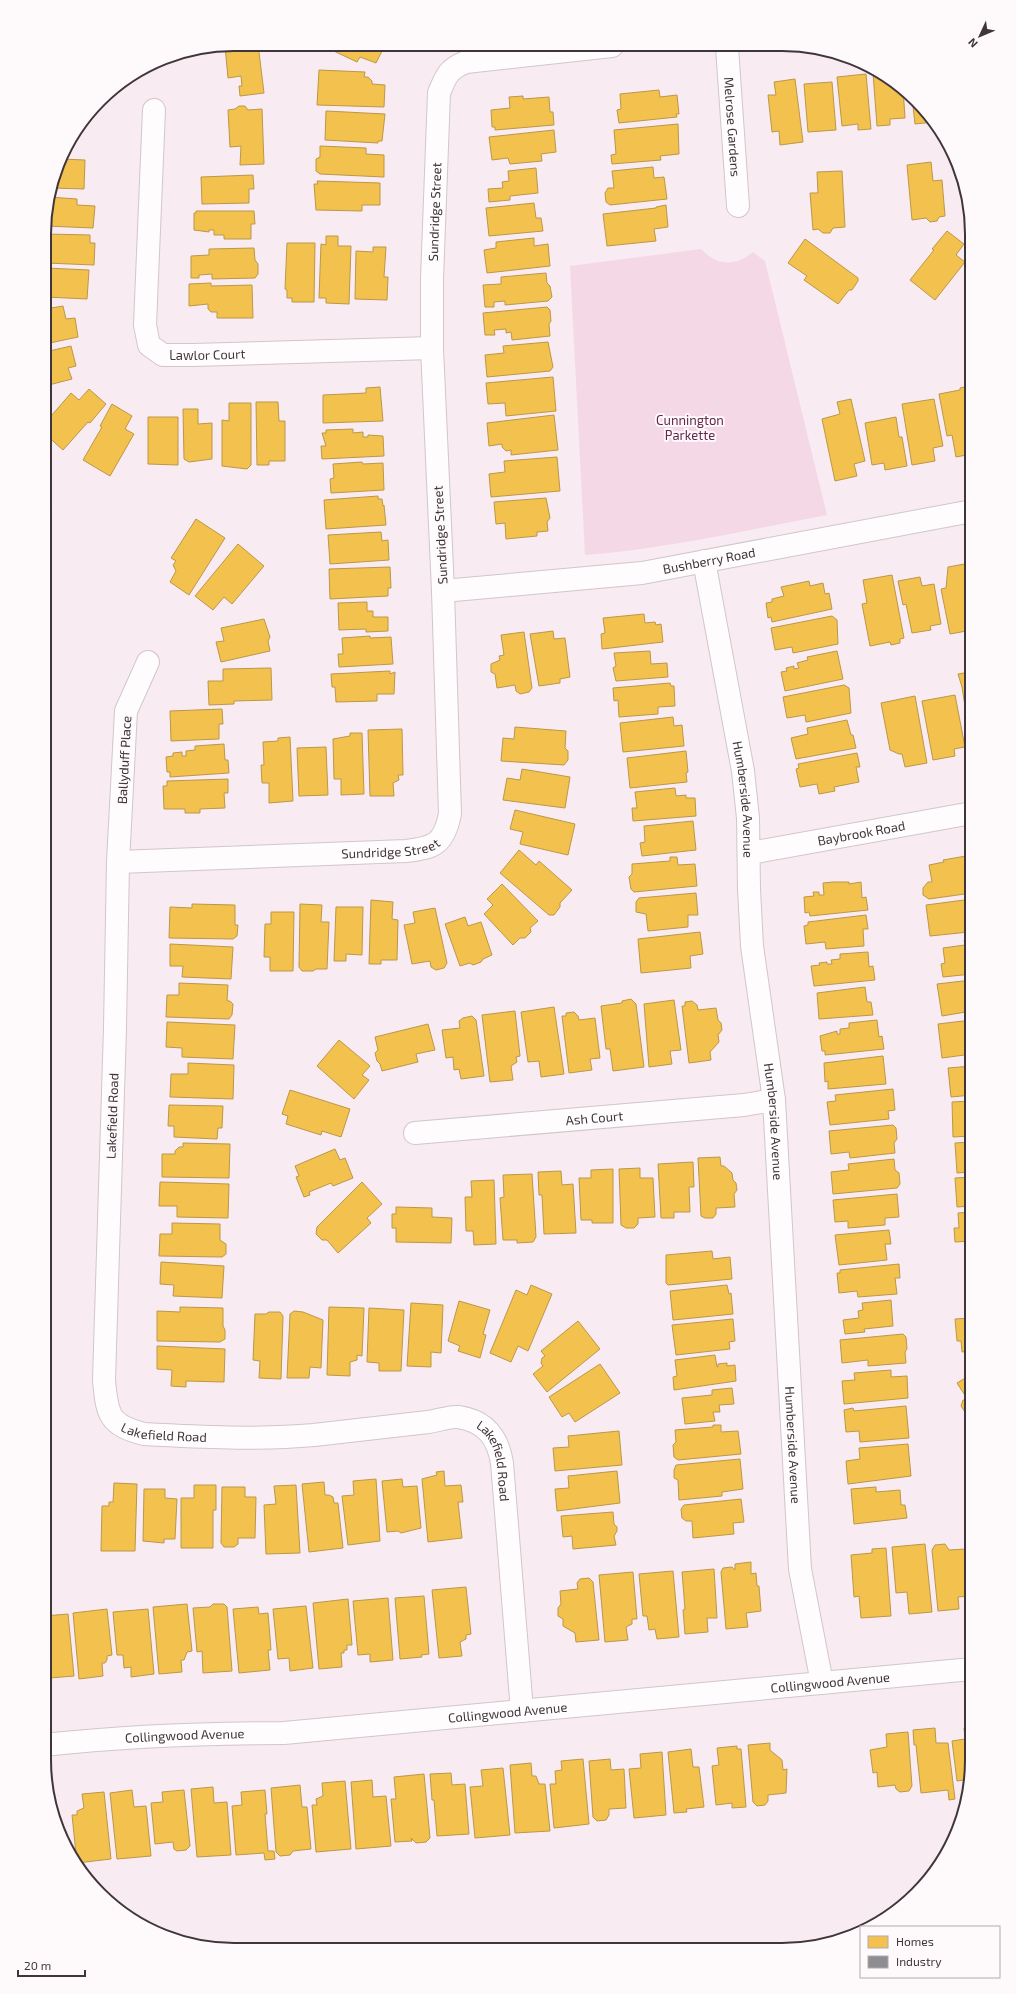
<svg xmlns="http://www.w3.org/2000/svg" width="1016" height="1994" viewBox="0 0 1016 1994" font-family="'Exo 2',sans-serif">
<style>
.green{fill:#f4d8e6}
.homes{fill:#f2c14e;stroke:#bc9748}
.industry{fill:#8d8d92;stroke:#767378}
.lines{fill:none;stroke-linecap:round;stroke-linejoin:round}
.minor-casing{stroke:#d1c6cc;stroke-width:24}
.minor{stroke:#fefcfd;stroke-width:22}
.labels{text-anchor:middle;stroke-width:4;stroke-linejoin:round;paint-order:stroke}
.street-label{font-size:13px;fill:#3f353a;stroke:#fef9fb}
.park-label{font-size:13px;fill:#66254c;stroke:#fef9fb}
.rim{fill:none;stroke:#3f353a;stroke-width:2}
</style>
<rect width="100%" height="100%" fill="#f9ebf2"/>
<path class="green" d="M701 249C717 266 735 267 753 252L765 261 827 515C747 530 667 549 585 555L570 266Z"/>
<path class="homes" d="M234 44H258L264 93 240 96 239 86H242L241 76 228 78 225 46Z
M321 45H385L376 63 360 57 357 62Z
M319 70 365 72 364 77H368L372 81V84L385 85 384 107 317 105Z
M873 73H880L903 88 905 118 890 119V125L877 126Z
M866 74 871 129 858 130V124L842 126 837 77Z
M795 79 803 142 780 145 779 131 772 132 768 95H776L774 82Z
M832 82 836 130 808 132 804 84Z
M659 90 660 97 677 95 679 114H676L677 117 619 123 617 110 621 109 620 94Z
M523 96V99L549 97 550 112H553L554 125 495 130V127H492L491 110 510 108 509 97Z
M912 97 934 122 915 124Z
M239 106H245L248 110 262 109 264 164 240 165 241 146 230 147 228 110 235 109Z
M326 111 385 114 382 141H378V143L325 140Z
M678 124 679 154 660 156 661 160 612 164 611 155 616 154 614 130Z
M554 130 556 152 541 154 542 161 510 164 508 158 492 160 489 137Z
M320 146 366 148V154L384 155V177L320 174 316 171V159L320 157Z
M61 159 85 160 84 189 52 188Z
M931 162 933 181 942 180 945 216 939 217 937 221 930 222 926 218 912 220 907 165Z
M653 167 654 178 664 177 667 199 610 205 606 202 605 193 608 188H614L612 171Z
M536 168 538 193 510 196V200L489 202 488 189 503 188 502 182 509 181 508 171Z
M842 171 845 227 833 228 830 233H823L818 229 813 230 810 193H818L817 172Z
M253 175 254 189H249V203L202 204 201 177Z
M317 181 380 183V205H362V211L316 210 314 184H318Z
M49 197 77 199V205L95 206 93 228 46 226V209Z
M534 203 536 218H541L543 231 489 236 486 208Z
M666 205 668 227 654 229 656 241 607 246 603 214 656 208V207Z
M196 211H254L255 224H251V239H224V235H214V230H209V232L194 230V213H196Z
M947 231 964 244 956 255 965 262 935 300 910 280 934 250 932 249Z
M46 234 90 235V243H95L94 265 46 263Z
M326 236H338V246H351L349 304 326 303V298H319L321 244 326 245Z
M534 238V246L548 244 550 266 487 273 484 250 496 248V242Z
M805 239 858 278V281L852 290H849L838 304 804 280 807 276 788 263Z
M287 243H315L314 302H292V298H287V290L285 289Z
M373 247H386L384 277H388L387 300 355 299 356 251 373 252Z
M254 248 255 260 258 264V274L255 278 212 279V274L199 275V278H191V256L209 255V249Z
M46 268 89 270 87 299 46 297Z
M546 273 547 283 550 286 552 297 548 301 505 305V301L494 302V307H485L483 285 501 284V277Z
M972 274V306L968 305Z
M211 283V286L252 285 253 318H217V312H211L208 309V304L189 306V284Z
M63 306 66 319 75 318 78 337 45 344V309Z
M547 307 550 310 551 321 549 324 550 336 512 340 511 332 506 333V329L494 330 495 335H485L483 313Z
M548 342 553 367 550 371 487 377 485 355 504 353 503 346Z
M71 346 76 366 68 368 72 379 45 386V352Z
M553 377 556 411 506 416 505 403 488 404 486 383Z
M969 386 972 387V454L956 457 952 435 947 436 939 394 960 390V388Z
M380 387 383 421 323 423V395L366 393V388Z
M89 389 106 404 90 423 88 422 63 450 45 434V423L71 393 79 400Z
M851 399 865 461 854 464 857 476 835 481 822 419 840 414 837 402Z
M934 399 943 446 933 448 935 461 912 465 902 404Z
M256 402H278L279 421H285V461H269V465H257Z
M229 403H251V465L247 469 222 466V420L229 421Z
M112 404 132 416 125 429 134 434 110 476 83 460 102 427 100 426Z
M183 409H198V424L212 423V459L189 462 184 459Z
M554 415 558 450 511 455V450L506 451 502 447V444L489 446 487 423Z
M148 417H178V465L148 464Z
M896 417 899 437H902L907 466 885 470 884 463 872 465 865 423Z
M353 429V433L363 432V437H368V435L383 436 384 456 322 459 321 446H326L322 433H326V430Z
M557 457 560 491 491 497 489 474 505 472 504 461Z
M362 462 363 464 383 463 384 490 331 493 330 479 334 478 333 464Z
M378 496V499H382L383 506 384 505 386 525 326 529 324 500Z
M546 498 550 518 547 522 548 531 537 532V536L506 539 505 523 496 524 494 502Z
M196 519 225 538 189 595 170 582 176 571 173 565 176 561 171 558Z
M381 532 382 541 388 540 389 560 330 564 328 535Z
M238 544 264 566 232 604 224 597 213 610 195 596Z
M970 563 972 572V630L950 634 941 589 946 588 948 567Z
M390 567 391 588H388V596L330 599 329 569Z
M892 575 904 638 900 639V643L891 645 890 642 870 646 862 604 867 603 863 580Z
M920 577 922 586 934 584 941 624 930 626 931 630 912 633 906 604 903 605 898 581Z
M809 581 810 586 823 583 825 594 829 593 832 609 772 622 771 617 768 618 766 603 772 602V599L784 596 781 587Z
M367 602V611H373V617H388V631L366 632V629L339 630 338 603Z
M644 614 645 623 655 622 656 625 661 624 663 642 602 649 601 634 605 633 603 618Z
M832 616 837 620 838 644 793 653 792 647 775 650 771 628Z
M264 619 270 637 268 641 270 651 221 662 216 642 224 641 221 628Z
M553 631 554 639 565 638 570 677 560 679V683L539 686 530 634Z
M524 632 532 688 529 692 520 694 516 691 515 685 497 688 495 674 491 672V664L500 660 499 656 504 655 501 635Z
M370 636V638L391 637 393 664 339 667 338 654H343L342 638Z
M650 651 651 664 667 663 668 677 616 681 613 668 616 666 614 653Z
M837 651 843 679 785 691 781 672 787 671 786 668 794 666V669L799 668 797 663 808 660 807 657Z
M271 668 272 700 234 701V704L209 705 208 681H223V669Z
M390 671V674L395 672 394 694H377V701L336 702 335 687H332L331 674Z
M970 672 972 678V751L962 687 958 674Z
M670 683 671 686H674L675 706 658 707V714L619 717 618 700 614 701 613 688Z
M844 685 849 688 851 713 806 722 805 715 787 718 783 697Z
M955 695 965 747 954 749 955 756 933 760 922 701Z
M915 696 927 763 905 767 902 754H899L890 750 881 703Z
M222 709 223 724H219V739L171 741 170 711Z
M673 717 674 726 682 725 684 746 623 752 620 723Z
M847 720 851 735H853L856 748 796 759 791 738 808 734 807 728Z
M515 727 566 731 565 748 568 751V760L564 765 501 761 503 738 514 739Z
M402 729 403 775H398L399 780 393 783 394 796H370L368 730Z
M350 733H362L364 794 341 795V779H334L333 739 350 736Z
M290 737 293 801 269 803V783H262L261 765H264L263 742 278 741V738Z
M224 744 225 760H228L229 773 170 777V772H167L166 757 173 756V753L182 752V756H186V751L195 750V746Z
M326 747 328 795 299 796 297 748Z
M686 751 688 772 686 773 687 782 630 788 627 758Z
M857 753 860 767H856L859 782 834 787 835 791 819 794 817 784 800 787 796 769 799 768 798 764Z
M522 769 570 777 565 808 503 800 507 778 520 780Z
M228 779V793H224L225 808 200 809V813H185V809H164L163 786H167V781Z
M675 788 676 796 686 795V798H695L696 816 633 821 632 808H637L635 792Z
M515 810 575 824 568 855 520 844 523 832 510 829Z
M693 821 696 850 642 856 640 843 645 842 644 826Z
M519 850 536 865 539 861 572 890 560 903V907L554 915H549L500 873Z
M966 856 968 871 972 870V893L929 899 923 895V888L928 882H932L929 865 944 862 943 860Z
M670 857H677L678 865 695 864 697 886 634 892 631 889 629 877 632 874V864L670 861Z
M833 882H849V884L861 882 862 898 866 897 868 910 810 916 809 912 805 913 804 897 814 896 813 892H819V895H824L823 883Z
M502 884 538 921 530 928 531 932 525 938H520L513 945 484 914 493 905 487 899Z
M696 893 698 915H688V927L648 931 646 914 636 912V902L639 898Z
M972 899V933H969V932L930 936 926 905Z
M371 900 393 902 392 919 398 920 397 960H381V964H369Z
M192 904 235 905V925H238L237 936 233 939 169 938 170 907 192 908Z
M300 904 322 905 321 922H329L327 969H316L313 971H302L299 967Z
M336 907H363L362 955 346 954V961H334Z
M435 908 447 963 444 968 436 970 431 967 430 961 412 964 404 925 415 923 413 912Z
M271 912H294L293 971H270V957H264L265 924H271Z
M866 915 868 929H863L864 946 826 949 825 942 806 944 804 926 808 925V922Z
M465 917 468 926 481 922 492 955 483 959 481 962 473 965 470 963 460 966 445 924Z
M700 932 703 954 690 956 691 968 641 973 638 939Z
M972 939V974L943 977 941 964 945 963 943 948 965 945 964 940Z
M170 944 233 947 231 979 182 977 183 966H170Z
M868 952 869 967 873 966 875 980 814 986 811 966 820 965 819 963 827 962V964H832L831 960 840 959V954Z
M972 980V1011L942 1016 937 984Z
M179 983 228 985 227 1001H230L233 1004 232 1015 229 1019 166 1017 167 995H179Z
M865 987 867 1002H871L873 1015 819 1019 817 993Z
M631 999 636 1004 644 1067 613 1071 610 1049H606L601 1006 622 1003V1001Z
M674 1000 681 1050 670 1051 672 1064 649 1067 644 1004Z
M692 1001 697 1005 698 1010 716 1008 718 1020 721 1023 722 1030 718 1035 719 1042 710 1052 711 1060 689 1063 682 1006H685V1002Z
M554 1007 564 1074 541 1077 539 1061 528 1062 521 1012Z
M515 1011 520 1056 516 1057 517 1062 511 1066 513 1080 490 1082 482 1015Z
M574 1012 578 1016 579 1020 595 1018 600 1058 590 1059 592 1070 569 1073 562 1016H566V1013Z
M472 1016 476 1020 484 1076 461 1079 459 1069 454 1070 453 1057 446 1058 442 1030 460 1028 459 1021 463 1018Z
M877 1020 879 1037 882 1036 884 1049 825 1055V1051H822L820 1036 837 1031V1034H840V1029L849 1028V1023Z
M972 1020V1054L942 1058 938 1024Z
M167 1022 235 1025 233 1059 182 1057V1048L166 1047Z
M428 1024 435 1050 416 1054 418 1062 382 1071 380 1064 377 1061 375 1053 378 1050 375 1037Z
M339 1040 370 1066 362 1075 369 1080 354 1099 317 1066Z
M883 1056 886 1084 828 1089V1081L825 1082 824 1063Z
M188 1063 234 1065 233 1099 170 1097 171 1074H188Z
M972 1066V1095L951 1097 948 1068Z
M893 1089 895 1110 888 1111 889 1119 830 1125 827 1102 836 1101 835 1095Z
M290 1090 350 1109 341 1137 322 1131 321 1135 286 1124 288 1116 282 1114Z
M972 1101V1136L953 1137 952 1102Z
M169 1105 223 1106 222 1128H218L217 1139 174 1137V1126H168Z
M893 1125 896 1128 897 1139 894 1143 895 1153 850 1158 849 1152 831 1154 829 1131Z
M972 1142V1172L957 1173 955 1143Z
M183 1143 230 1144 229 1178 162 1177V1154H175V1151L179 1147H183Z
M335 1149 340 1160 345 1158 353 1178 333 1186 331 1183 309 1192 310 1195 304 1197 296 1177 299 1176 295 1166Z
M720 1157 721 1166H724L732 1173 733 1180 736 1183 737 1190 734 1194 735 1207 716 1208V1214L713 1218H705L701 1216 698 1158Z
M894 1159 895 1170 899 1173 900 1184 897 1188 833 1194 831 1172 849 1170 848 1164Z
M693 1162 694 1187H689L690 1212H674V1218H661L658 1164Z
M640 1168V1178H653L655 1217 638 1218V1224L634 1228H626L621 1225 619 1169Z
M613 1169V1223H592V1220H581L579 1178H591V1170Z
M561 1171 562 1185 573 1184 576 1233 544 1234 542 1195H539L538 1172Z
M532 1174 536 1237 533 1242 517 1243V1240H503L500 1198 504 1197 503 1175Z
M972 1177V1206L957 1207 955 1178Z
M494 1180 496 1244 474 1245 473 1231H466L465 1197H472L471 1181Z
M160 1182 229 1184 228 1218 177 1217V1206H159Z
M362 1182 382 1204 367 1218 371 1223 338 1253 327 1240H322L316 1234 317 1227Z
M897 1194 899 1217 885 1218V1225L848 1228V1221L835 1222 833 1200Z
M396 1207 432 1208V1217L452 1218 451 1243 396 1242V1228H392V1214H396Z
M972 1212V1241L955 1242 954 1228H959L958 1213Z
M172 1223 220 1224V1240L226 1244V1254L222 1257 159 1256 160 1234H172Z
M889 1230 891 1244H885L887 1260 839 1265 835 1235Z
M970 1247H972V1276H967L966 1262H971Z
M712 1251 713 1259 730 1257 732 1279 668 1285 666 1283V1255Z
M161 1262 224 1266 222 1298 173 1296 174 1285 160 1284Z
M899 1264 900 1278H895L897 1294 858 1297 857 1291 839 1293 837 1273H840V1270Z
M972 1281V1295H969L968 1282Z
M531 1285 552 1294 528 1351 518 1346 511 1362 490 1353 516 1290 527 1295Z
M727 1285 729 1294 731 1293 733 1314 673 1320 670 1291Z
M891 1300 893 1326 864 1329 865 1332 845 1334 843 1320 859 1318 858 1311 863 1310 862 1303Z
M459 1301 490 1310 483 1334 486 1335 480 1358 458 1351 460 1346 448 1341Z
M411 1303 443 1305 441 1353 431 1352V1367L407 1366Z
M180 1307 223 1308V1326L225 1330V1339L220 1342 157 1341V1311L180 1312Z
M329 1307 364 1308 362 1356 357 1355V1360L350 1362V1376L327 1375Z
M369 1308 404 1310 401 1371H379V1363L367 1362Z
M294 1311 303 1312 323 1320 321 1368 310 1367 309 1378H287L290 1314Z
M269 1312H280L283 1316 281 1379 259 1378 260 1361 253 1360 255 1314H266Z
M972 1318V1351L962 1352 961 1341H957L955 1319Z
M733 1319 735 1341 729 1342 730 1349 676 1355 672 1325Z
M578 1321 600 1349 547 1392 533 1374 543 1366 541 1363 542 1358 545 1356 541 1351Z
M903 1334 906 1337 907 1349 905 1352 906 1363 868 1366V1360L842 1363 840 1340Z
M157 1346 225 1349 224 1382 186 1381V1387L171 1386 172 1370 157 1369Z
M715 1355 717 1367H718V1364L727 1363V1366L735 1365 736 1381 674 1390 673 1377 677 1376 675 1360Z
M600 1364 620 1393 575 1422 569 1413 562 1417 549 1397Z
M891 1370V1377L907 1376 908 1398 844 1404 842 1381 855 1380 854 1373Z
M972 1374V1414H971L965 1412 961 1406 963 1400H968L957 1383Z
M732 1388 734 1404 719 1405 720 1412H713L715 1421 685 1424 682 1398 712 1395V1390Z
M906 1406 909 1438 860 1442 859 1431 846 1432 844 1410 853 1408 854 1411Z
M713 1425H721V1432L738 1431 741 1454 678 1460 674 1457 673 1445 676 1442 675 1430 713 1427Z
M619 1431 622 1465 555 1471 553 1448 569 1447 568 1436Z
M908 1444 911 1476 848 1484 846 1461 860 1459 859 1448Z
M740 1459 743 1489 722 1492V1496L679 1500 678 1480 674 1478V1470L676 1465Z
M444 1471 445 1486 461 1485 463 1502H458L462 1538 428 1542 422 1479 437 1475 436 1472Z
M617 1471 620 1503 557 1511 555 1489 569 1488 568 1476Z
M376 1479 380 1541 348 1545 342 1496 354 1495 353 1481Z
M402 1479 403 1487 417 1486 421 1528 401 1533 398 1531 387 1532 382 1481Z
M324 1482 325 1495H329L333 1497 334 1503H338L343 1548 309 1552 302 1484Z
M114 1483 137 1484 135 1551H101L102 1506H109V1502H113Z
M194 1485H216V1510H213V1548H181V1498H194Z
M296 1485 300 1553 266 1554 264 1505 276 1504 274 1486Z
M222 1487H245V1497H256L255 1538H238V1544L234 1547H224L221 1543Z
M876 1487V1492L900 1490 901 1505H905L907 1518 854 1524 851 1489Z
M144 1489H165V1498L177 1499 175 1539H164V1543L143 1541Z
M741 1499 744 1522 733 1523 734 1534 693 1538 692 1521H686L682 1518 681 1509 684 1505Z
M613 1512 614 1524 617 1527V1531L614 1536 616 1545 573 1549 572 1536 563 1537 561 1516Z
M925 1544 932 1612 909 1614 907 1592 896 1593 892 1547Z
M945 1544 949 1550 966 1549 970 1596 958 1597 959 1609 938 1611 932 1550 935 1545Z
M886 1548 891 1616 861 1618 859 1596 854 1597 851 1555 872 1553V1549Z
M751 1562V1574L756 1573 757 1586H759L761 1611 746 1613 748 1627 726 1629 721 1572 723 1568 732 1567 735 1570V1564Z
M714 1569 717 1618H707L708 1632 685 1634 683 1610 685 1609 682 1572Z
M673 1571 679 1637 657 1639 655 1629 649 1630 647 1616H643L639 1574Z
M633 1572 637 1619H632V1624L626 1627 628 1640 605 1642 599 1575Z
M589 1578 593 1582 599 1640 576 1642 575 1633 563 1626V1619L558 1616V1608L561 1604 560 1591 578 1589 577 1583 580 1579Z
M466 1587 471 1634 466 1635V1639L460 1642 462 1656 439 1658 432 1590Z
M424 1596 429 1654 421 1655 422 1657 400 1659 395 1598Z
M388 1598 393 1660 370 1662V1654L358 1655 353 1601Z
M348 1599 352 1645H347V1650H344V1653H341L342 1667 319 1669 313 1603Z
M187 1604 192 1651 187 1652 184 1660H181L182 1672 159 1674 153 1607Z
M213 1604H224L227 1607 232 1671 203 1673 202 1651 197 1652 193 1608 210 1607Z
M306 1606 313 1668 290 1671 289 1658 278 1659 273 1609Z
M258 1607 259 1614 268 1613 271 1650H268L270 1670 239 1673 233 1609Z
M107 1609 112 1655 107 1656V1660L105 1663H102L103 1676 79 1679 73 1613Z
M148 1609 154 1674 131 1677V1667L124 1668 123 1655H117L113 1612Z
M68 1614 74 1676 50 1678V1671H44V1616Z
M972 1727 970 1779 957 1781 952 1741 965 1739 964 1728Z
M935 1728 936 1743H948L955 1799 949 1800 948 1790 921 1793 916 1745H914L913 1730Z
M908 1732 912 1786 909 1791 900 1792 896 1789 895 1785 878 1787 877 1772 873 1773 870 1750 887 1747 886 1734Z
M770 1743V1750L782 1760 783 1770 787 1769 786 1793 768 1795V1801L765 1805 757 1806 753 1802 748 1745Z
M737 1746V1749H741L746 1807 732 1808V1803L716 1805 712 1766 719 1765 717 1748Z
M691 1749 693 1767H699L704 1807 686 1809 687 1812 674 1813 668 1752Z
M662 1752 666 1815 634 1818 629 1769 641 1768 640 1754Z
M583 1759 589 1824 554 1828 550 1784H556L555 1771 562 1770 561 1761Z
M610 1759 611 1770 624 1769 626 1808 609 1809V1815L606 1820 597 1821 593 1817 589 1761Z
M531 1763 532 1776H536L539 1784H545L550 1831 515 1833 510 1765Z
M503 1768 510 1835 475 1838 470 1787 483 1786 481 1770Z
M451 1773 452 1785 465 1784 469 1834 437 1836 434 1800H432L430 1774Z
M424 1774 430 1838 426 1842 416 1843 411 1838 412 1841 395 1842 391 1799H396L394 1777Z
M372 1780 373 1797 386 1796 391 1846 356 1849 351 1782Z
M345 1781 351 1849 316 1852 312 1805H317L316 1799 323 1796 322 1783Z
M300 1785 302 1807H307L311 1849 293 1851 290 1855 280 1856 276 1852 271 1788Z
M213 1787 214 1803 227 1802 231 1855 197 1857 191 1789Z
M132 1790 134 1807 146 1806 151 1856 117 1859 110 1793Z
M184 1790 190 1846 186 1850 177 1851 174 1849 173 1842 155 1844 151 1803 163 1802 162 1792Z
M265 1790 267 1814H265L268 1851H274L275 1859 265 1860 264 1853 236 1855 232 1806 242 1805 241 1792Z
M104 1792 111 1859 77 1863 72 1815H77V1811L84 1808 82 1794Z"/>
<path class="industry" d="M45 1235H51L50 1278H44Z"/>
<g class="lines">
<defs>
<g id="minor">
<path id="s1" d="M727 47 738 206"/>
<path id="s2" d="M154 110 145 325 149 345 163 355H193L432 348"/>
<path id="s3" d="M704 561 743 771 748 818 749 889 752 946 774 1100 800 1569 822 1683"/>
<path id="s4" d="M443 591 642 573 972 511"/>
<path id="s5" d="M148 662 126 711 118 862 115 1028 104 1380C107 1415 109 1425 144 1434 200 1437 258 1440 314 1435 352 1431 390 1426 428 1422 438 1421 449 1416 458 1417 486 1421 498 1438 502 1463L522 1711"/>
<path id="s6" d="M750 853 972 813"/>
<path id="s7" d="M118 862 406 851C434 848 444 844 450 814L443 591 432 348V279L439 93C446 76 448 69 466 62L612 46"/>
<path id="s8" d="M415 1133 744 1105 774 1100"/>
<path id="s9" d="M44 1745C124 1736 204 1733 284 1733L972 1669"/>
</g>
</defs>
<use href="#minor" class="minor-casing"/>
<use href="#minor" class="minor"/>
</g>
<g class="labels">
<g class="street-label">
<text dy="5" stroke="none"><textPath href="#s1" startOffset="80">Melrose Gardens</textPath></text>
<text dy="5" stroke="none"><textPath href="#s7" startOffset="955">Sundridge Street</textPath></text>
<text dy="5" stroke="none"><textPath href="#s2" startOffset="297">Lawlor Court</textPath></text>
<text transform="translate(440 535) rotate(-93)" y="5">Sundridge Street</text>
<text dy="5" stroke="none"><textPath href="#s4" startOffset="268">Bushberry Road</textPath></text>
<text transform="translate(124 760) rotate(-87)" y="5">Ballyduff Place</text>
<text dy="5" stroke="none"><textPath href="#s3" startOffset="242">Humberside Avenue</textPath></text>
<text dy="5" stroke="none"><textPath href="#s6" startOffset="113">Baybrook Road</textPath></text>
<text dy="5" stroke="none"><textPath href="#s7" startOffset="273">Sundridge Street</textPath></text>
<text transform="translate(112 1116) rotate(-88)" y="5">Lakefield Road</text>
<text dy="5" stroke="none"><textPath href="#s8" startOffset="180">Ash Court</textPath></text>
<text dy="5" stroke="none"><textPath href="#s3" startOffset="566">Humberside Avenue</textPath></text>
<text dy="5" stroke="none"><textPath href="#s5" startOffset="818">Lakefield Road</textPath></text>
<text dy="5" stroke="none"><textPath href="#s3" startOffset="890">Humberside Avenue</textPath></text>
<text dy="5" stroke="none"><textPath href="#s5" startOffset="1178">Lakefield Road</textPath></text>
<text dy="5" stroke="none"><textPath href="#s9" startOffset="789">Collingwood Avenue</textPath></text>
<text dy="5" stroke="none"><textPath href="#s9" startOffset="465">Collingwood Avenue</textPath></text>
<text dy="5" stroke="none"><textPath href="#s9" startOffset="141">Collingwood Avenue</textPath></text>
</g>
<g class="park-label">
<text x="690" y="425">Cunnington<tspan x="690" dy="15">Parkette</tspan></text>
</g>
</g>
<path d="M0 0H1016V1994H0ZM234 51H782A183 183 0 0 1 965 234V1760A183 183 0 0 1 782 1943H234A183 183 0 0 1 51 1760V234A183 183 0 0 1 234 51Z" fill="#fef9fb" fill-rule="evenodd"/>
<path class="rim" d="M234 51H782A183 183 0 0 1 965 234V1760A183 183 0 0 1 782 1943H234A183 183 0 0 1 51 1760V234A183 183 0 0 1 234 51Z"/>
<rect x="860" y="1926" width="140" height="52" fill="#fef9fb" stroke="#b2abae"/>
<rect x="868" y="1936" width="20" height="12" fill="#f2c14e" stroke="#b2abae"/>
<text x="896" y="1946" font-size="12" fill="#3f353a">Homes</text>
<rect x="868" y="1956" width="20" height="12" fill="#8d8d92" stroke="#b2abae"/>
<text x="896" y="1966" font-size="12" fill="#3f353a">Industry</text>
<g transform="translate(980 36) rotate(226)" stroke="#fef9fb" stroke-width="3" paint-order="stroke">
<path d="M0-3L7 15L0 10L-7 15Z" fill="#3f353a"/>
<text y="-6" font-size="11" font-weight="bold" text-anchor="middle" fill="#3f353a">N</text>
</g>
<path d="M18 1970v6h67v-6" fill="none" stroke="#3f353a" stroke-width="2"/>
<text x="24" y="1970" font-size="12" fill="#3f353a" stroke="#fef9fb" stroke-width="3" paint-order="stroke">20 m</text>
</svg>
